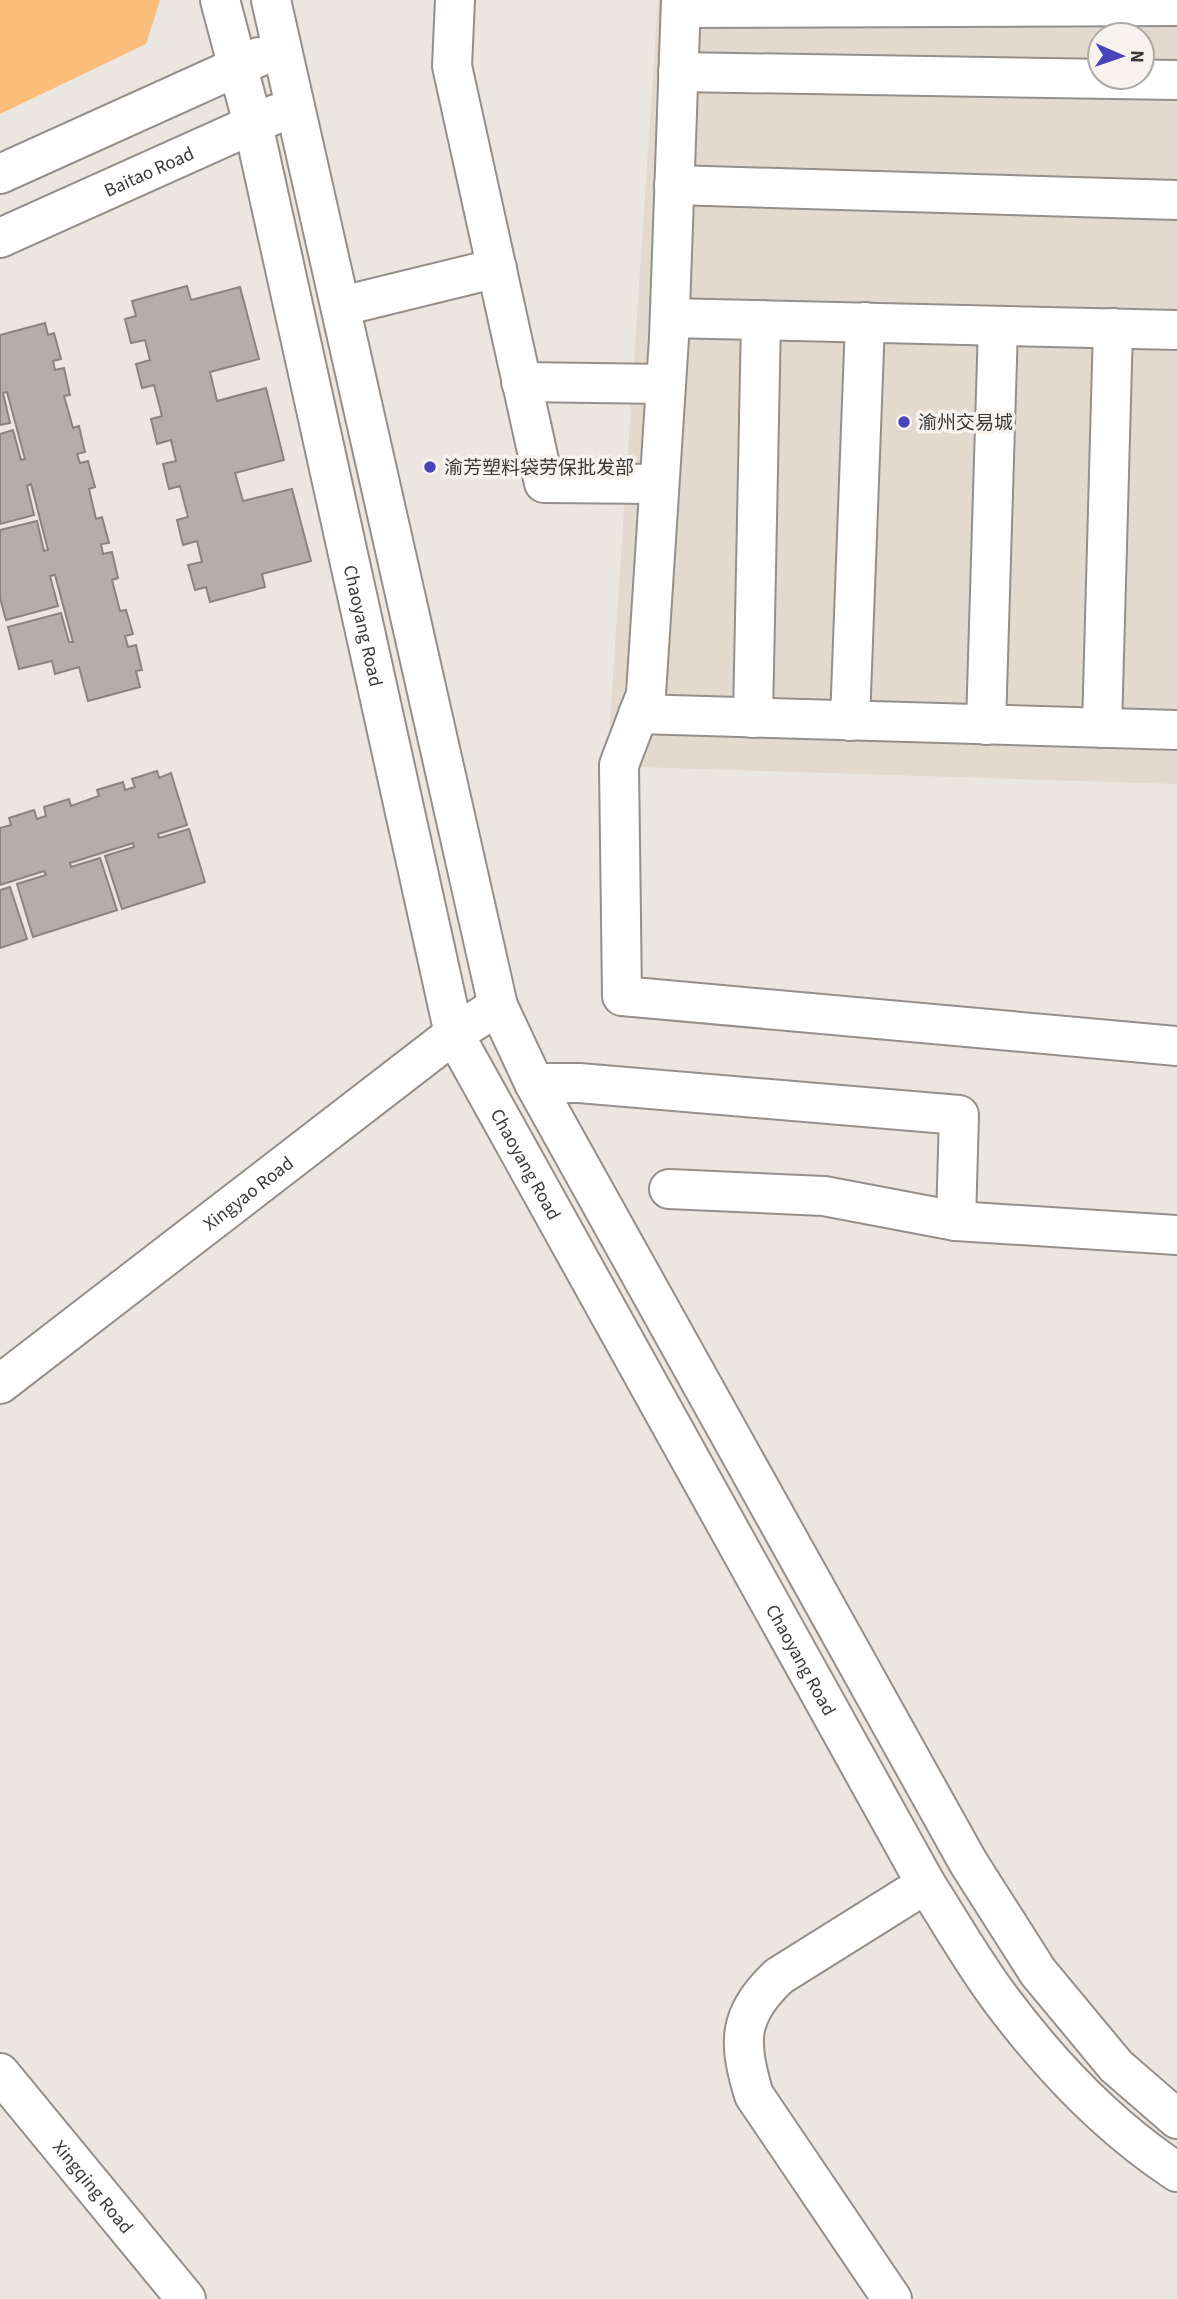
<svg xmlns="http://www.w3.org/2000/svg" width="1177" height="2299" viewBox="0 0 1177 2299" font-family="'Source Sans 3','Noto Sans SC',sans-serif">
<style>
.built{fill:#e4d9ce;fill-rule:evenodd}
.green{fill:#fabd7a}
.building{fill:#b3aea9;stroke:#89847f;stroke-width:2}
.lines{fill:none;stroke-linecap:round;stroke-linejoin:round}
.minor-casing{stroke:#948f8b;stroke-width:42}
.major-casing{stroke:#948f8b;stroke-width:42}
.minor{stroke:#fff;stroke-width:38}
.major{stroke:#fff;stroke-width:38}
.poi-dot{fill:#4844ba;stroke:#f8f3ee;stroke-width:2.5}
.labels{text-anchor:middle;stroke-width:7;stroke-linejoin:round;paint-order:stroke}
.street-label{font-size:19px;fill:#3c3a38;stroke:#f8f3ee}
.poi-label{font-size:19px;fill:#3c3a38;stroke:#f8f3ee;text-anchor:start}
</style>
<rect width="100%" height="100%" fill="#ebe6e0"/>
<path class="built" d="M658 0H1177V784L607 766ZM1100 35H1142V77H1100Z"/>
<path class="green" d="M0 0H160L146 44 0 114Z"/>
<path class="building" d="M187 286 191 300 240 287 259 359 210 372 217 401 266 388 284 460 235 473 243 501 292 489 311 561 262 574 265 587 210 602 206 587 195 590 188 565 202 562 197 541 183 545 177 520 188 517 180 486 169 489 163 464 176 461 171 440 157 444 151 419 162 416 154 385 142 388 136 364 150 360 145 340 131 343 125 319 136 316 132 301Z
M45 323 48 335 54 333 61 359 53 361 55 370 64 368 70 395 64 396 73 428 79 426 85 452 77 454 80 463 88 461 95 487 89 489 96 519 102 517 109 543 101 544 103 554 112 552 118 578 112 580 120 611 126 610 133 634 125 636 128 647 136 645 142 670 136 671 140 687 88 701 79 667 55 674 52 661 19 669 8 627 61 613 69 642H73L55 575 50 576 58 606 6 620 0 598V530L37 521 44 551 48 550 31 484 27 486 34 515 0 524V434L13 430 21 460 25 459 7 392 3 393 10 423 0 425V335Z
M157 771 159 778 171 773 187 825 158 834 159 838 189 829 205 882 122 909 105 856 134 847 133 843 70 863 71 867 100 858 117 910 33 937 17 884 46 875 44 871 0 885V828L11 825 9 818 34 810 37 819 46 816 44 807 69 799 71 806 99 796 97 790 123 782 125 790 135 787 132 779Z
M10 887 27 939 0 948V890Z"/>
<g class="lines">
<defs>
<g id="minor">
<path d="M455 0 452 66 544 483 659 484"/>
<path d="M681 0 669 338 646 694 619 765 622 996 1177 1046"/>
<path d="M681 8 1177 6"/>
<path d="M678 72 1177 80"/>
<path d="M674 185 1177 200"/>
<path d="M342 306 497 268"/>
<path d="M670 318 1177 330"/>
<path d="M521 382 666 384"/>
<path d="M638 714 1177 730"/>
<path d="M753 718 761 320"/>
<path d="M850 721 865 322"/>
<path d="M986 725 998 326"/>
<path d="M1102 728 1113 328"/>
<path d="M534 1083H579L959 1115 956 1221"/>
<path d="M669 1189 824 1196 956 1221 1177 1235"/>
<path id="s1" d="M0 1384 454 1034 498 1006"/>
<path id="s2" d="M0 2073 186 2299"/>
<path d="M892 2299 754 2095C738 2043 737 2015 779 1976L926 1884"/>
</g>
<g id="major">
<path id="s3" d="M220 0 253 124 454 1034 926 1884C951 1923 974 1964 1002 2001 1050 2065 1110 2128 1177 2172"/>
<path d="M271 0 498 1006 534 1083 968 1862 1038 1972 1116 2066 1177 2119"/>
<path d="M0 174 259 57"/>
<path id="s4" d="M0 238 276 114"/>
</g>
</defs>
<use href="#minor" class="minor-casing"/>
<use href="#major" class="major-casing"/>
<use href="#minor" class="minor"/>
<use href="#major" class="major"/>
</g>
<g class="poi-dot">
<circle cx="904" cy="422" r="7"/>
<circle cx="430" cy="467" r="7"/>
</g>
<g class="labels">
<g class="street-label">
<text dy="7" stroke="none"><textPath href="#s4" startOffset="163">Baitao Road</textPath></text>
<text dy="7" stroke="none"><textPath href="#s3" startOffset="642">Chaoyang Road</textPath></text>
<text dy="7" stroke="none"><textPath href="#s3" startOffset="1209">Chaoyang Road</textPath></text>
<text dy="7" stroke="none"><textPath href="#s1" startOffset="313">Xingyao Road</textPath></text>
<text dy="7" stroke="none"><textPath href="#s3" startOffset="1776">Chaoyang Road</textPath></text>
<text dy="7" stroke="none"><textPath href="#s2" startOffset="147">Xingqing Road</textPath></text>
</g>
<g class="poi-label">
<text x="918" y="429">渝州交易城</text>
<text x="444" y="474">渝芳塑料袋劳保批发部</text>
</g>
</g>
<g transform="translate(1121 56) rotate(92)"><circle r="33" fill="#f8f3ee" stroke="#ada9a5" stroke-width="2"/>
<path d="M0-5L12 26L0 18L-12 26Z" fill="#4844ba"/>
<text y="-10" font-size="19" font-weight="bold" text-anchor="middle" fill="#3c3a38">N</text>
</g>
</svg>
